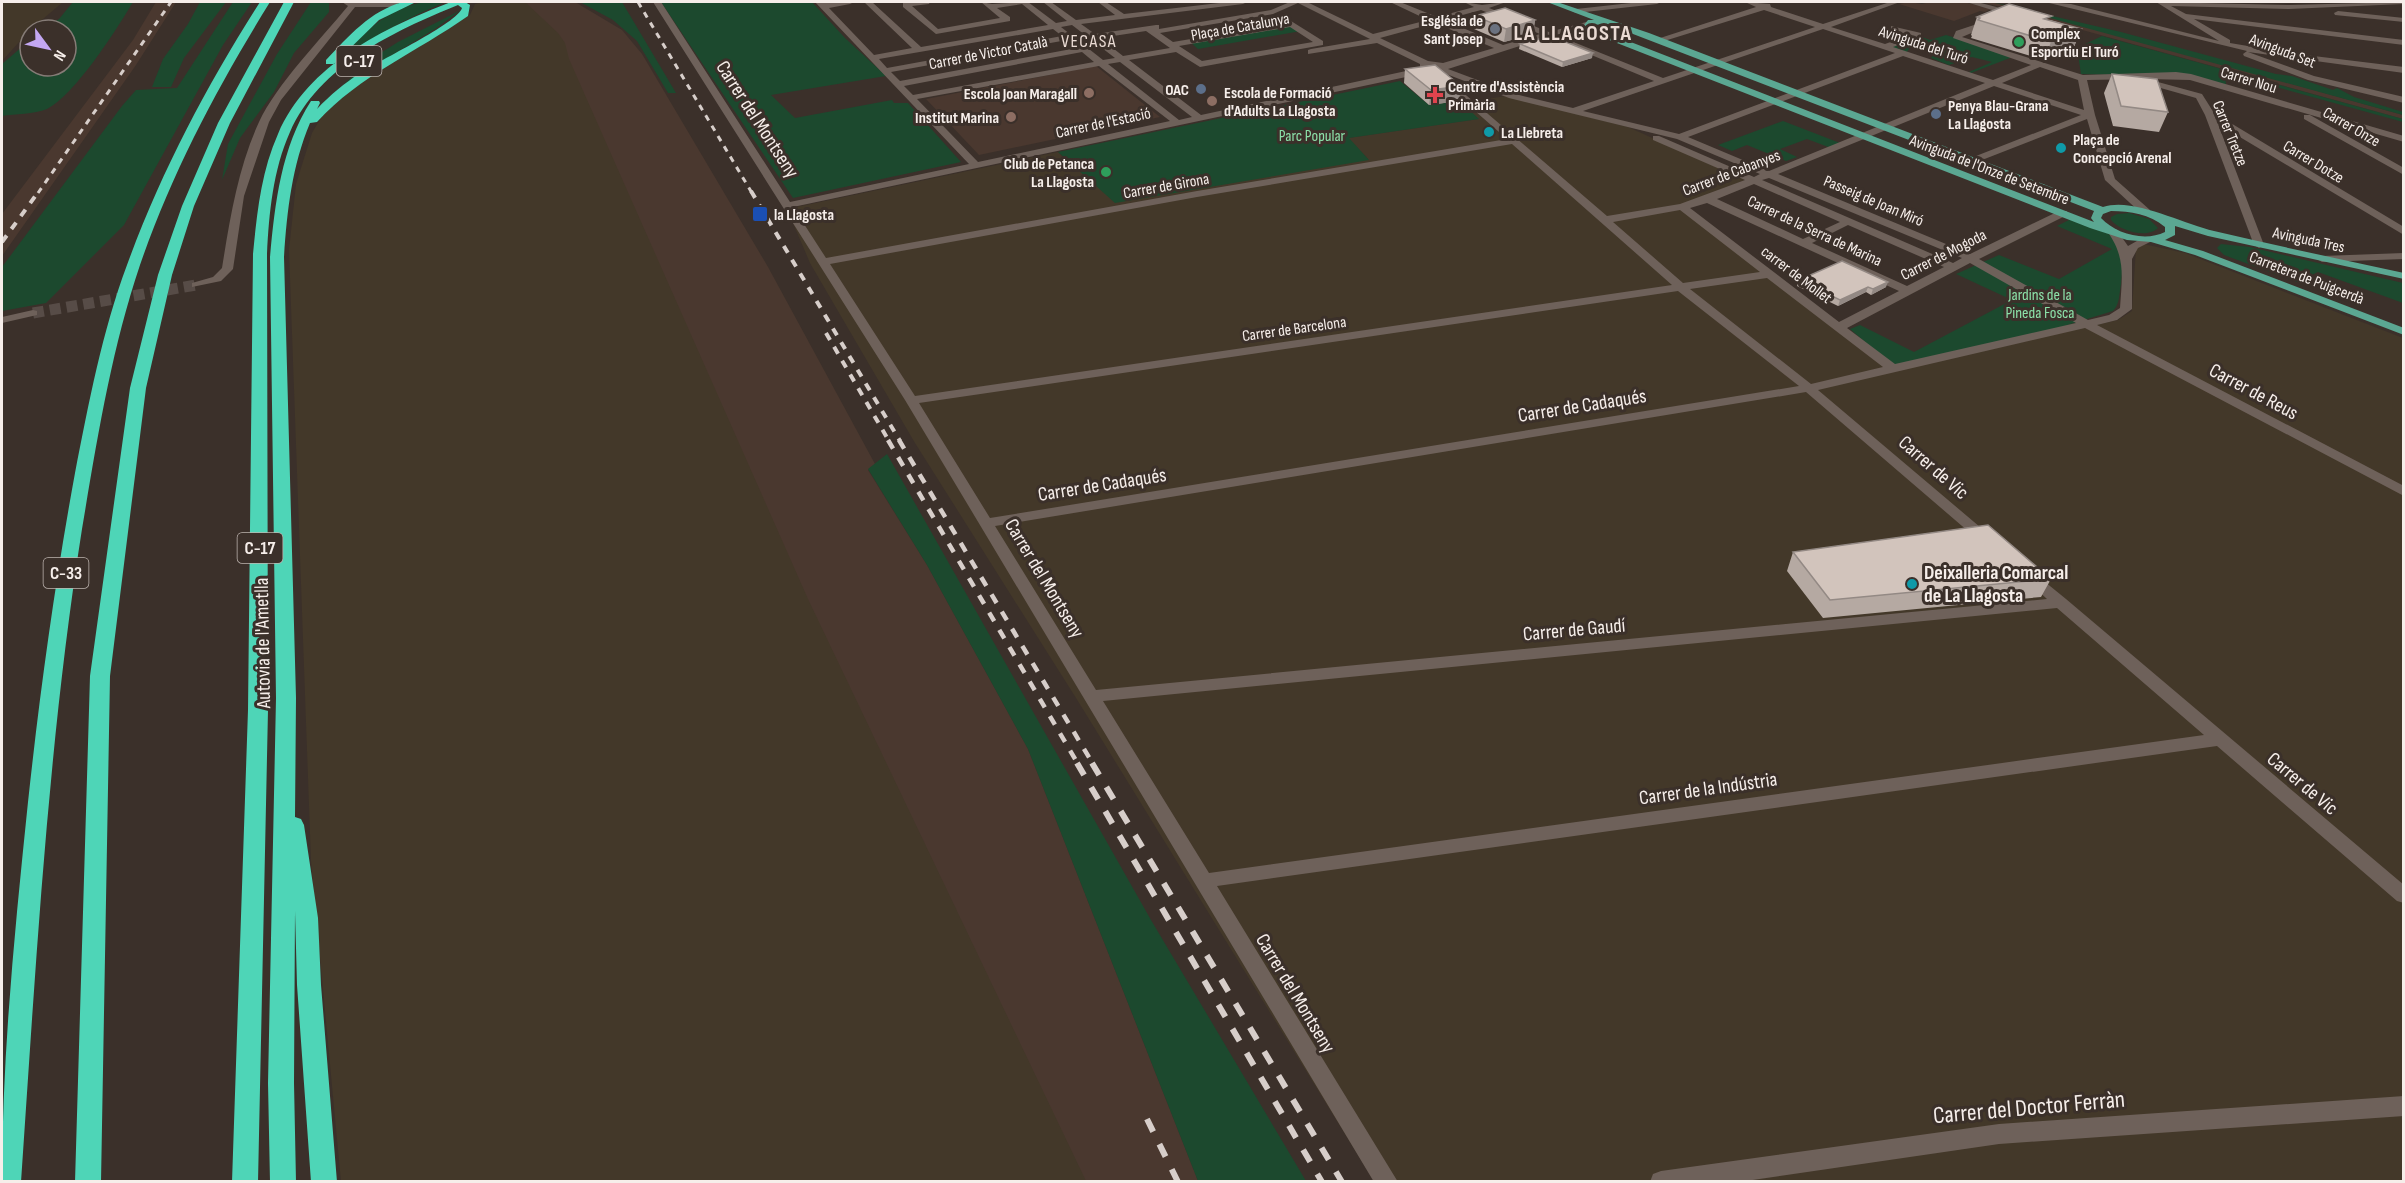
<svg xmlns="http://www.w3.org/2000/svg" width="2405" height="1183" viewBox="0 0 2405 1183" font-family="'Sofia Sans Condensed',sans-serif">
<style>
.built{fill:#4a382f}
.industrial{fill:#433829}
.green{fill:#1c492e}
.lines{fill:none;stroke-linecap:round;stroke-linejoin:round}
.minor-tunnel{stroke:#574c47;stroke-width:11;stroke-dasharray:11 6;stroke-linecap:butt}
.minor{fill:#6e615a;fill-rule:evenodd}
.major{fill:#5ba792;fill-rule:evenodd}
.highway{fill:#4ed5b7;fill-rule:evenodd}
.rail-far3{stroke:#d7ceca;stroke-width:3;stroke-dasharray:6 6;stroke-linecap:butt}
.rail-far2{stroke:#d7ceca;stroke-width:4;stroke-dasharray:8 8;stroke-linecap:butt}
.rail-far1{stroke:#d7ceca;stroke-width:4.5;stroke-dasharray:10 10;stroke-linecap:butt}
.rail{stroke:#d7ceca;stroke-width:6;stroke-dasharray:14 14;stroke-linecap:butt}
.wall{fill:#b5a9a2}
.shaded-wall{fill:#938984}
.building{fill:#d2c4bc;stroke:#938984;stroke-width:1.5}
.worship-dot{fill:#6b7280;stroke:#3b302a;stroke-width:2}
.leisure-dot{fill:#2e9e5b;stroke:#3b302a;stroke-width:2}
.service-dot{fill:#5c6f8a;stroke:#3b302a;stroke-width:2}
.education-dot{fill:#8d6e63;stroke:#3b302a;stroke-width:2}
.health-dot{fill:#e0444e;stroke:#3b302a;stroke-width:2}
.culture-dot{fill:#0f9aa8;stroke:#3b302a;stroke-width:2}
.transit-dot{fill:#1a4fb4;stroke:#3b302a;stroke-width:2}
.labels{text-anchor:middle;stroke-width:6;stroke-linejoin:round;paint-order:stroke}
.far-poi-label{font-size:16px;font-weight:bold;fill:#f6eeea;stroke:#3b302a;text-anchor:start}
.far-street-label{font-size:16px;fill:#f6eeea;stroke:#3b302a}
.far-park-label{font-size:16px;fill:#8ce1a9;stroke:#3b302a}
.far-neighbourhood-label{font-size:18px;letter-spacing:1.5px;fill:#eadbd4;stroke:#3b302a}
.shield{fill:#3b302a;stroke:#beb5b0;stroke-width:1.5}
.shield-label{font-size:18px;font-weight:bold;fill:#f6eeea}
.street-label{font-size:20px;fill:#f6eeea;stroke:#3b302a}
.poi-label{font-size:20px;font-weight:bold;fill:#f6eeea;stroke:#3b302a;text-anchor:start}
.far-district-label{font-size:22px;font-weight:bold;letter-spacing:1.5px;fill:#eadbd4;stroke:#3b302a}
.near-street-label{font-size:24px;fill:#f6eeea;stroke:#3b302a}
</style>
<rect width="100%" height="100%" fill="#3b302a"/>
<path class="built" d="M156 2H176L136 65 2 256V214L133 40Z
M483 2H575L622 30 642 54 768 267 875 464 868 470 927 565 1028 749 1198 1181H579L463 26Z
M1909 2 1922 4 1930 2H1964L1991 9 1985 12 1980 11 1954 21 1899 4Z
M1982 2H1992L2149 44 2403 115V119Z
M1096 66 1160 117 979 155 926 99Z"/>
<path class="industrial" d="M2 2H63L30 30 2 61Z
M485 2H525L558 33 565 43 569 59 808 599 1086 1181 341 1182 311 861 289 250 296 184 312 133 323 114 370 75 470 15 475 4Z
M1506 96 1628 127 1745 180 1682 205 1894 371 2118 320 2132 311 2136 248 2143 244 2185 253 2403 338V1181H1374L1076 698 915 443 810 263 787 209 1058 152 1069 163 1368 159 1348 138 1478 119 1461 103Z"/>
<path class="green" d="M73 2H133C117 29 75 95 47 109 34 114 15 114 2 116V64L30 40V66H66V30H42L59 19Z
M200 2H226L184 58 171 87H152L163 59 188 24Z
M233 2H252L223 45 124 225 46 303 2 311V267L122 106 136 90 177 88Z
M311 2H329V12L294 53 274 92 240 138 222 180 228 144 277 54Z
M423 2H445C405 19 370 38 335 62 363 35 383 10 423 2Z
M580 2H622L676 93H668L637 41 613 20Z
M661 2H812L845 38 886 76 771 95 795 118 892 100 894 103H908L961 162 793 198Z
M1992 2 2121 32 2276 74 2292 76 2333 90 2337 88 2354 97 2403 112V115Z
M461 10 435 29 344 84 376 56 398 42Z
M1291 24 1301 31 1198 49 1189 41Z
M1946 35 2015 56 1971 73 1969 72 1992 62 1972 57 1949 65 1931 58 1937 50 1912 45 1906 53 1891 47 1922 37 1930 40Z
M2102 36 2403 119V122L2225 73 2226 85 2198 77 2081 74 2077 48Z
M1400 81 1429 105 1460 101 1479 119 1349 138 1369 160 1115 203 1058 152Z
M1783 121 1840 143 1831 148 1807 139 1780 149 1797 157 1786 161 1747 145 1732 151 1718 145Z
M2129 213 2149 219 2158 228C2147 239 2120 231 2111 220V217L2117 214Z
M2073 218C2115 236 2126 234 2121 284 2119 294 2120 304 2113 311L2061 327 1893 366 1850 329 1860 325 1914 352 2012 300 1956 274 1999 255 2059 279 2112 249 2057 226Z
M2221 244 2250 247 2403 283V303L2318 272 2297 282 2224 255 2217 248Z
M887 454 1151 920 1306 1181H1198L1028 749 927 565 868 469Z"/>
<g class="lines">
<path class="minor-tunnel" d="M33 313 196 285"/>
<path class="minor" d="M342 2 397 3 401 5 397 7H355L281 100 269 122 244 196 233 269 221 281 192 287V283L213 277 222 268C230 218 238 168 259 122 276 85 321 39 348 6Z
M653 2H661L790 202 969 164 815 2 825 3 854 2 850 4 829 8 874 55 912 48 864 2H872L921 47 1048 25 1022 4 997 8 1010 17V21L936 34 903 7V3L930 2 929 4 912 6 938 29 1000 18 981 2 992 4 1028 2 1056 23 1067 21 1043 2H1051L1076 20 1115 15 1098 2H1106L1124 14 1228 2H1247L1243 4 1081 24 1095 34 1156 25H1159V29L1271 10 1290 2H1307L1373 34 1428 20 1390 2H1400L1437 17 1474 7 1464 2 1482 5 1506 2 1489 8 1549 32 1590 21V25L1556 35 1663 78 1815 27 1764 10 1661 42 1654 40 1756 7 1745 2 1770 4 1771 7 1823 24 1890 2H1900L1831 27 1885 44 1910 35 1891 30V26L1921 33V37L1893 47 1993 80 2031 65 1953 38 1956 31 1992 19H1995V23L1962 37 2083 75 2176 72 2191 74 2404 136V142L2190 80 2147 79 2202 94 2214 113 2404 227V235L2218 124 2264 245 2259 248 2254 245 2205 115 2196 98 2143 83 2142 81 2145 79 2087 80 2095 115 2115 179 2150 210V214H2142L2105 180 2087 119 1982 160 1979 164H1973L1971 162 1976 156 2081 115 1994 86 1778 174 1970 254 2059 211H2067V215L1979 259 2088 320 2109 315 2120 308C2122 277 2126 257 2107 231L2108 229H2116L2128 246 2144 237H2152V241L2138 248 2132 259V309L2117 320 2097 325 2404 486V496L2085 328 1818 390 1993 538 1995 541 1993 544H1983L1806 392 995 526 1096 690 2047 599 2022 576 2029 571 2034 573 2066 599 2404 885V903L2397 901 2217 746 1217 886 1398 1182H1374L905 400ZM1298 3 1370 39 1311 49 1308 50V54L1377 43 1420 64V68L1201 115 1129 60 1176 52 1200 67 1323 45V41L1283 16 1279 18 1285 23 1173 42 1160 33 1273 14ZM1481 10 1540 34 1503 45 1444 20ZM1435 23 1494 48 1443 63 1428 61 1380 38ZM1072 25 1115 58 1103 60 1061 27ZM1290 27 1313 42 1202 61 1179 46ZM1053 29 1062 36 887 68 879 59ZM1823 29 1895 53 1679 134 1583 111ZM1146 31 1170 48 1123 56 1100 38ZM1548 37 1654 81 1573 108 1515 94 1448 69ZM1067 40 1077 48 900 81 891 72ZM1082 52 1094 62 913 95 904 86ZM1903 56 1985 83 1769 171 1688 137ZM1120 62 1192 117 1179 120 1108 64ZM1099 66 1170 121 978 162 917 99ZM1429 66 1438 67 1434 69ZM2040 67 2078 80 2084 110 2002 83ZM1441 72 1509 98 1677 139 1760 174 1754 177 1659 136H1653V140L1745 180 1680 204 1607 216 1446 78 1443 79V83L1507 139 1197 191 826 258 793 207 1425 73 1435 75ZM1512 144 1672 285 915 396 830 264 1197 197ZM1769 178 1962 258 1953 263 1762 180ZM1754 184 1840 222 1803 239 1717 199ZM1707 203 1899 291 1839 322 1690 208ZM1680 210 1760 272 1683 283 1613 222ZM1848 225 1944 267 1907 286 1812 243ZM1970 263 2076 323 1895 364 1847 328ZM1767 278 1883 367 1811 384 1690 289ZM1678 291 1799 386 990 518 919 403ZM2057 608 2204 735 1209 873 1103 701Z
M1640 2H1661L1657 4 1576 13 1572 11 1576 9Z
M1966 2H1977L2008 10 2010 15 2003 17 2002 13Z
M2045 2 2071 4 2219 41 2156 2 2289 5 2404 2V4L2289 9 2171 6 2186 14 2404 40V45L2194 19 2230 40V43L2289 53 2404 67V73L2248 52 2314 76 2404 97V103L2308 80 2244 56 2243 54 2247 51Z
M2338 11 2404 18V22L2335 15 2334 13Z
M2304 115H2310L2404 168V175L2304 119Z
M2404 253V259L2322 262 2317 259 2322 256Z
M33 310 37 311V315L2 323V317Z
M2404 1096V1116L1999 1144 1739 1182H1650L1653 1174 1661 1171 1999 1124Z"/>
<path class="major" d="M1547 2H1557L1649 33 2103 207C2134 197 2182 224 2214 231 2277 246 2340 259 2404 273V279L2208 236 2175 226V235L2165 240 2203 251 2404 328V335L2195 255 2151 242 2127 240 2090 228 1599 36 1584 25 1588 20H1594ZM1607 24 2094 211 2091 218 2094 222 1605 32 1593 25ZM2111 211C2131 211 2149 214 2165 227V232C2145 242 2116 234 2101 218L2103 214Z"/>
<path class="highway" d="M260 2H270C218 86 172 172 140 265 111 351 97 440 82 529 48 745 36 963 21 1182H2C2 1055 15 928 28 802 40 691 55 582 75 473 89 402 102 332 127 265 161 172 207 85 260 2Z
M284 2H294L230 123 194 206 172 275 146 388 110 676 101 1182H75L90 676 130 388 158 275 182 206 218 123Z
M403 2H416L379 20 334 64H326V60C349 36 370 11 403 2Z
M451 2H465L470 5 468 16C417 52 360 75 317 122L310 123C292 166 287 211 284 257L296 698 295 817 301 819 304 825 318 918 321 985 337 1182H311L297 985 295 911 294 1083 296 1182H270L268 1083 276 698 270 257C275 203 281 148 311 101H319L320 103 317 109C330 95 345 83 360 73 378 61 458 23 462 8L458 5C394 31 319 66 290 132 273 170 269 213 267 254L268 710 258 1182H232L248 710 253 254C257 213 261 172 278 134 308 64 384 28 451 2Z"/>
<path class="rail-far3" d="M638 2 752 193
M38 193 171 2"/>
<path class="rail-far2" d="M751 191 900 441
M2 242 39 191
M826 333 889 441"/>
<path class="rail-far1" d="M888 440 1078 764
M899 440 1093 764"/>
<path class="rail" d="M1077 763 1322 1182
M1092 763 1342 1182
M1147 1119 1178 1182"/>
</g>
<path class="wall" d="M1475 16 1535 20 1533 34 1504 42 1474 29Z
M1977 17 2050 20 2081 29 2074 47 2044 60 1971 38 1972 36 1971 35Z
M1520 44 1592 58 1562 67 1519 49Z
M1405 69 1459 101 1429 105 1404 83Z
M2112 74 2168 112 2159 132 2113 126 2104 93Z
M1799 280 1886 287 1871 295 1866 292 1838 306 1797 286Z
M1793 552 2051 579 2041 597 1823 618 1787 571Z"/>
<path class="shaded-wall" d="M1535 20 1533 34 1504 42 1506 29Z
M2081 29 2074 47 2044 60 2051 42Z
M1593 53 1592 58 1562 67 1563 62Z
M1461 86 1459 101 1429 105 1431 90Z
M1888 282 1886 287 1871 295 1873 289Z
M1868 287 1866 292 1838 306 1840 300Z"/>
<path class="building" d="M2009 4 2052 16 2044 19 2081 29 2051 42 1978 20 1980 18 1977 17Z
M1505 8 1535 20 1506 29 1475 16Z
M1551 36 1593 53 1563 62 1520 44Z
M1435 65 1461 86 1431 90 1405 69Z
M2112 74 2157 79 2168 112 2121 106Z
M1842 261 1888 282 1873 289 1868 287 1840 300 1799 280Z
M1988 525 2051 579 1830 600 1793 552Z"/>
<circle class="worship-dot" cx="1495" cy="29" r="6"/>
<g class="leisure-dot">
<circle cx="2019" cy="42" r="6"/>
<circle cx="1106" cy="172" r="6"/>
</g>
<g class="service-dot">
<circle cx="1201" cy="89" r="6"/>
<circle cx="1936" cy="114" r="6"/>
</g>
<g class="education-dot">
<circle cx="1089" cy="93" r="6"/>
<circle cx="1212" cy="101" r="6"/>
<circle cx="1011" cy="117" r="6"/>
</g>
<path class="health-dot" d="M1432 86h6v6h6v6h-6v6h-6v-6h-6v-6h6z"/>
<g class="culture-dot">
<circle cx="1489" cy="132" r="6"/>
<circle cx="2061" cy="148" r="6"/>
<circle cx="1912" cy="584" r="6"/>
</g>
<rect class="transit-dot" x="752" y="206" width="16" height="16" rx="3"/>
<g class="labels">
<g class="far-poi-label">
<text x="1483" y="26" text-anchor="end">Església de<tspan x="1483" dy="18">Sant Josep</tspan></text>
<text x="2031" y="39">Complex<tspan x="2031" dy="18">Esportiu El Turó</tspan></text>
<text x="1448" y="92">Centre d'Assistència<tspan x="1448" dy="18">Primària</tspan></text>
<text x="1189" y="95" text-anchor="end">OAC</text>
<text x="1224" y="98">Escola de Formació<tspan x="1224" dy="18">d'Adults La Llagosta</tspan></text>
<text x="1077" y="99" text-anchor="end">Escola Joan Maragall</text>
<text x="1948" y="111">Penya Blau-Grana<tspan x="1948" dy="18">La Llagosta</tspan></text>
<text x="999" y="123" text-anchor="end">Institut Marina</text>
<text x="1501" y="138">La Llebreta</text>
<text x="2073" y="145">Plaça de<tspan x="2073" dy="18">Concepció Arenal</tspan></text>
<text x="1094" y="169" text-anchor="end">Club de Petanca<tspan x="1094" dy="18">La Llagosta</tspan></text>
<text x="774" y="220">la Llagosta</text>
</g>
<g class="far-street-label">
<text transform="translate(1240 26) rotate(-10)" y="6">Plaça de Catalunya</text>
<text transform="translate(1924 44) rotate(18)" y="6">Avinguda del Turó</text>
<text transform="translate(2283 50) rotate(21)" y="6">Avinguda Set</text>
<text transform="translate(988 52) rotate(-11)" y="6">Carrer de Victor Català</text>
<text transform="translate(2249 79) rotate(17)" y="6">Carrer Nou</text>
<text transform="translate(1103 122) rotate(-12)" y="6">Carrer de l'Estació</text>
<text transform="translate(2352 126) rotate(30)" y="6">Carrer Onze</text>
<text transform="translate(2231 133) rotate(68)" y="6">Carrer Tretze</text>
<text transform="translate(2314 161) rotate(31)" y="6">Carrer Dotze</text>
<text transform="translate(1990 169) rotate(21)" y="6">Avinguda de l'Onze de Setembre</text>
<text transform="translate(1731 172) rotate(-21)" y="6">Carrer de Cabanyes</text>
<text transform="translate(1166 185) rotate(-10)" y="6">Carrer de Girona</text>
<text transform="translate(1874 200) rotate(23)" y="6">Passeig de Joan Miró</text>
<text transform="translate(1815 230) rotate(25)" y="6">Carrer de la Serra de Marina</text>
<text transform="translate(2309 239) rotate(12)" y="6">Avinguda Tres</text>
<text transform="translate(1943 254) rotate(-27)" y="6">Carrer de Mogoda</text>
<text transform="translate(1797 274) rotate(37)" y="6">carrer de Mollet</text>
<text transform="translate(2307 277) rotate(21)" y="6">Carretera de Puigcerdà</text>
<text transform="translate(1294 328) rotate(-8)" y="6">Carrer de Barcelona</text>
</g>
<g class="far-park-label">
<text x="1312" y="141">Parc Popular</text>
<text x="2040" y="300">Jardins de la<tspan x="2040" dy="18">Pineda Fosca</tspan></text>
</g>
<g class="far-neighbourhood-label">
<text x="1089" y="47">VECASA</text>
</g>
<g class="shield">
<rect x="336.5" y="46" width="45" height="30" rx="4.5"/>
<rect x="237.5" y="533" width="45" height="30" rx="4.5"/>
<rect x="43.5" y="558" width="45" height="30" rx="4.5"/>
</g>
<g class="shield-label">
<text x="359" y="67">C-17</text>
<text x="260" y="554">C-17</text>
<text x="66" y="579">C-33</text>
</g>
<g class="street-label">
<text transform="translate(758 119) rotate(57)" y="7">Carrer del Montseny</text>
<text transform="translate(2254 391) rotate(28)" y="7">Carrer de Reus</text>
<text transform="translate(1582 405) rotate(-9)" y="7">Carrer de Cadaqués</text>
<text transform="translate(1934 467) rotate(41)" y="7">Carrer de Vic</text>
<text transform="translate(1102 484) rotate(-9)" y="7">Carrer de Cadaqués</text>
<text transform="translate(1045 578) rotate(59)" y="7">Carrer del Montseny</text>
<text transform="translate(1574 629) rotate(-5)" y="7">Carrer de Gaudí</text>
<text transform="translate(262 643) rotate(-91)" y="7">Autovia de l'Ametlla</text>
<text transform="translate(2303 783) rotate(40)" y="7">Carrer de Vic</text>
<text transform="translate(1708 788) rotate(-8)" y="7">Carrer de la Indústria</text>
<text transform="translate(1296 993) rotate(59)" y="7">Carrer del Montseny</text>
</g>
<g class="poi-label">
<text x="1924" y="579">Deixalleria Comarcal<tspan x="1924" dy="23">de La Llagosta</tspan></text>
</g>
<g class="far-district-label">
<text x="1573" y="40">LA LLAGOSTA</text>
</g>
<g class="near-street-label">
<text transform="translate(2029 1107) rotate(-5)" y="8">Carrer del Doctor Ferràn</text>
</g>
</g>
<rect width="2405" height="1183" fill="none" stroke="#f6eeea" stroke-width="6"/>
<g transform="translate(48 48) rotate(123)"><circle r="28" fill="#3b302a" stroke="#867c77" stroke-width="1.5"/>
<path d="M0-4.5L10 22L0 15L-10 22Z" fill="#c3a7f2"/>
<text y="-9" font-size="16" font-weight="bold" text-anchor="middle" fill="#f6eeea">N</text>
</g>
</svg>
